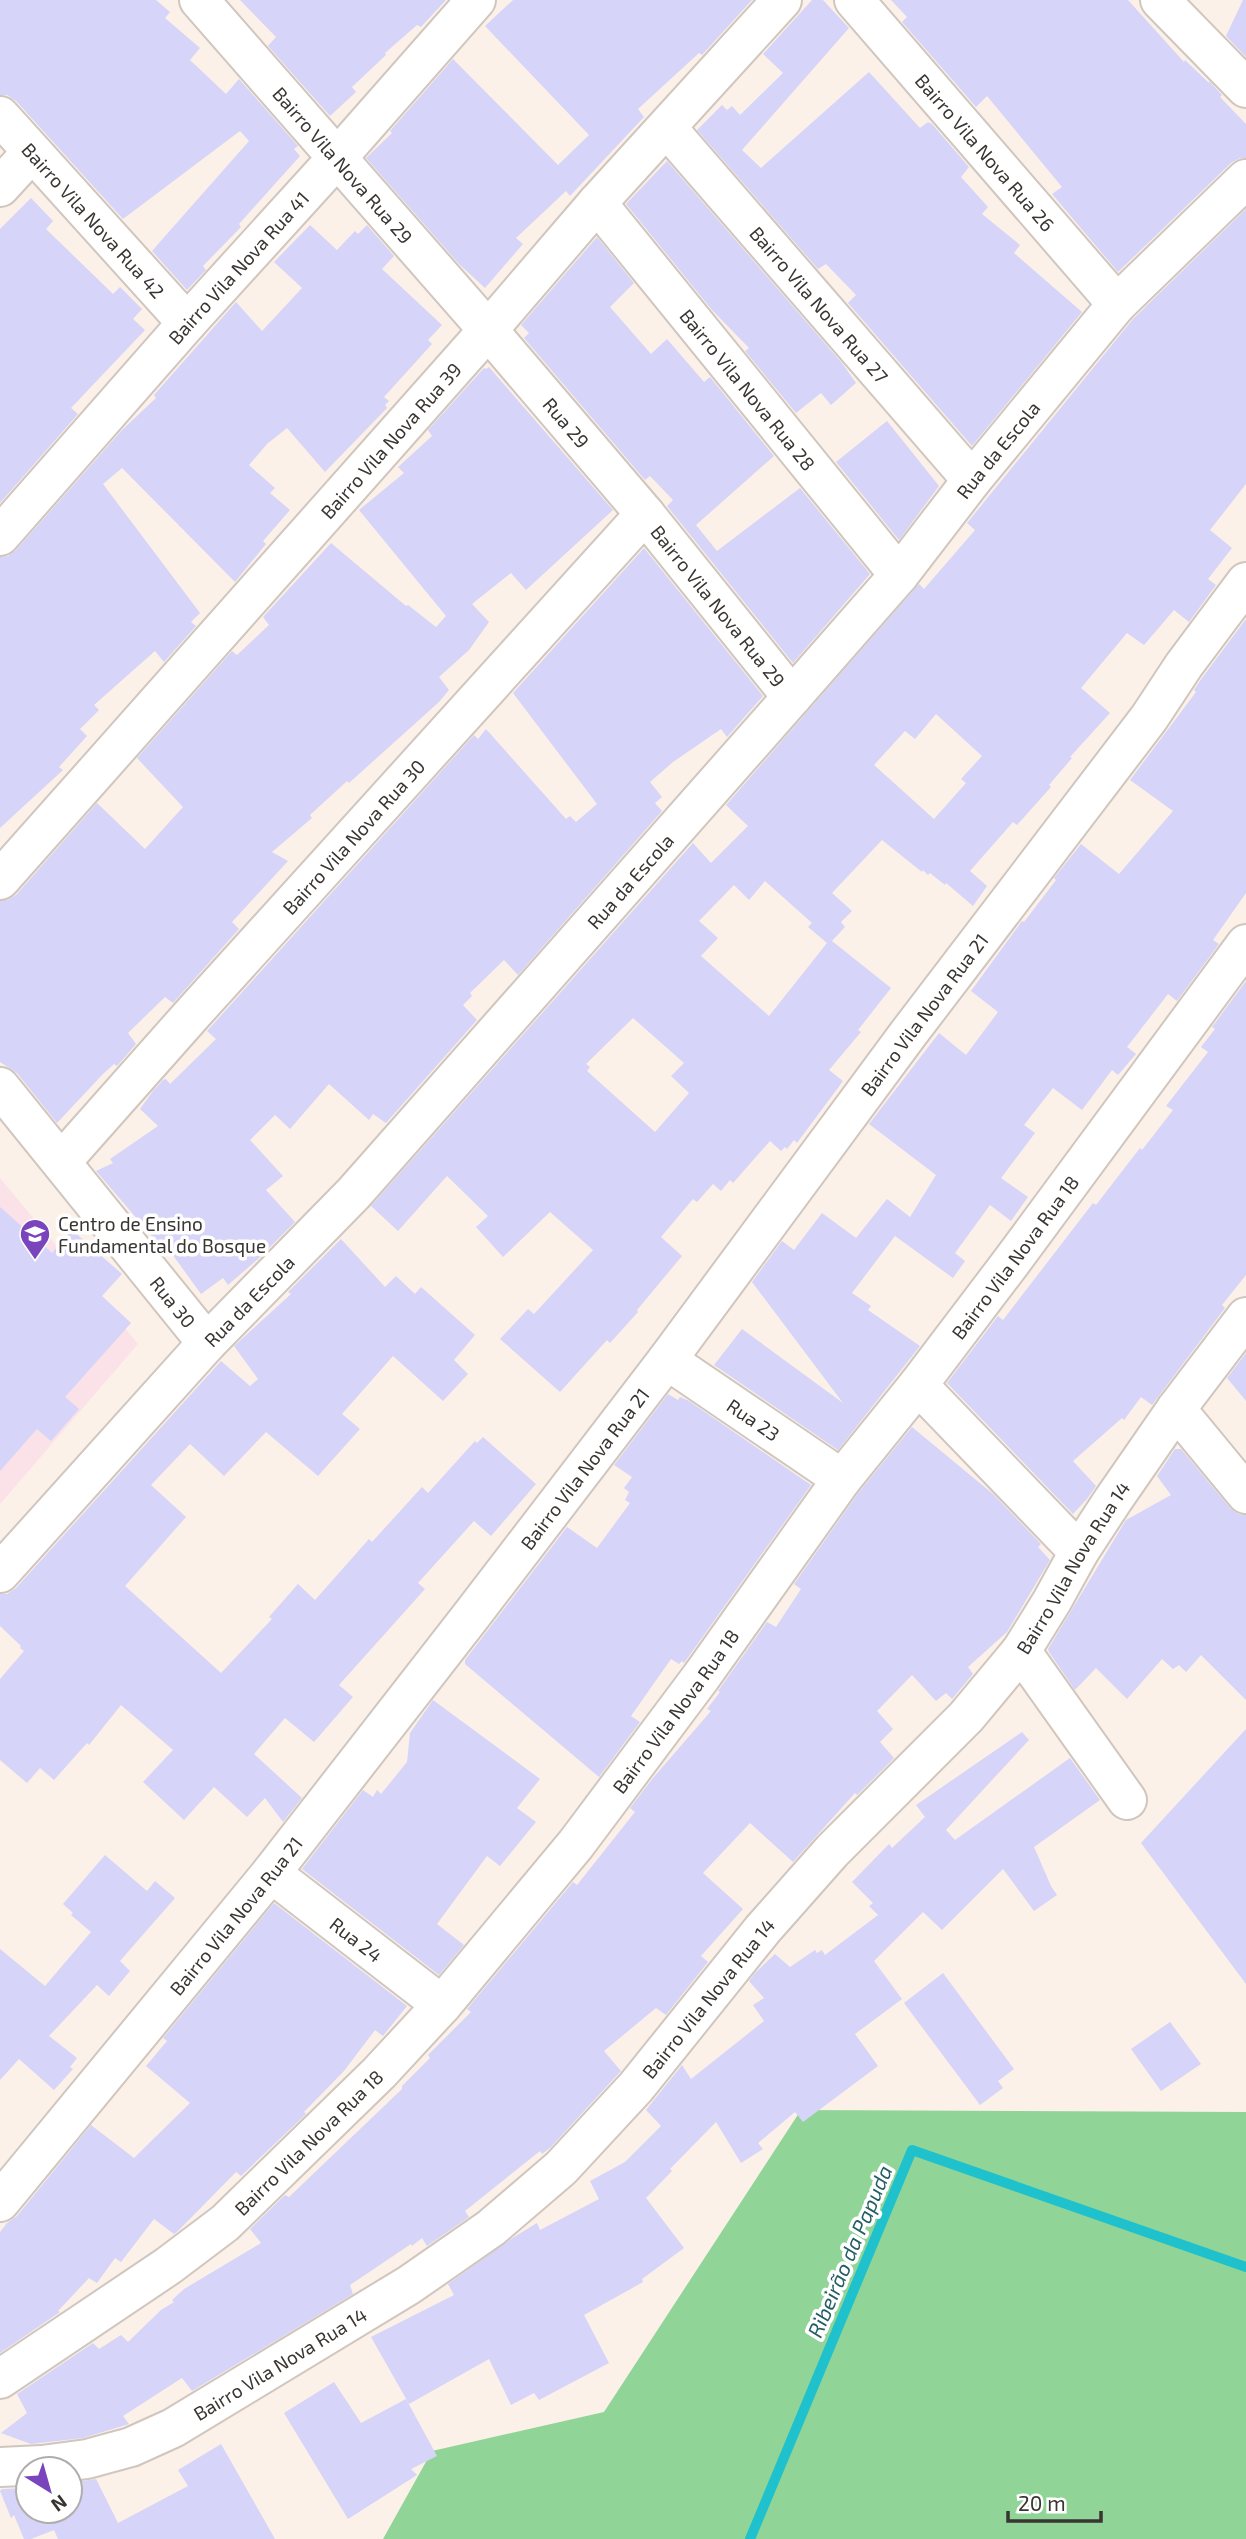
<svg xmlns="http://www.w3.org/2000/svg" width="1246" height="2539" font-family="'Exo 2',sans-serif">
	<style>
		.education { fill: #fbe1e8 }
		.green { fill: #90d497 }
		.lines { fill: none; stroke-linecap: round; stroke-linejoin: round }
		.stream { stroke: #1fc2cc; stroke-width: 10 }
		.building { fill: #d6d4f8; fill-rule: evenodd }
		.minor-casing { stroke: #d0c6be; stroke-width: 42 }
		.minor { stroke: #fff; stroke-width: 38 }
		.labels { text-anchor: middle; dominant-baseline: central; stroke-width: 7; stroke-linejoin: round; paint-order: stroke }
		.street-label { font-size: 19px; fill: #393532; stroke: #fff }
		.poi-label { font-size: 19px; fill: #393532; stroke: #fff; text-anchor: start }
		.water-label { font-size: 21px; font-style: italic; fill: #235e63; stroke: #fff }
	</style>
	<rect width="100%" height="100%" fill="#fbf1e8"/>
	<!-- education -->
	<path class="education" d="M0,1178L138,1344L0,1504Z"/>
	<!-- green -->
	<path class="green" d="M801,2110L1246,2112V2539H383L432,2451L604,2412Z"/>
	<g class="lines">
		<!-- stream -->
		<path class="stream" d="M750,2539L912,2150L1246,2267"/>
	</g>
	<!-- building -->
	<g class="building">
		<path d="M0,0H156L170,12L165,18L200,48L190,60L226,94L239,79L298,146L294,149L300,156L239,224L241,227L203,266L206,270L187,290L152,251L249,141L240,131L123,219L16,101L7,95H0Z"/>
		<path d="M240,0H446L421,27L417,25L385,53L386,55L352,87L356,92L330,116L268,46L276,37Z"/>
		<path d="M513,0H752L702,55L699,53L638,109L644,117L570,196L566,191L516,238L523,244L485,288L459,264L366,158L392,133L390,131L453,59L558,165L589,135L485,26Z"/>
		<path d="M812,0H823L849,28L742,150L761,168L869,72L920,128L928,122L932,124L969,167L961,177L988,207L982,214L1020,245L1014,253L1082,312L972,446L848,303L856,295L826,264L818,269L697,130L722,105L727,110L732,106L740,115L783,73L763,54Z"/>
		<path d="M891,0H1128L1184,62L1185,60L1209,83V81L1222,95L1220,97L1246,124V158H1240L1231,163L1118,272L1052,194L1062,187L987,96L976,107L902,22L907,17Z"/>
		<path d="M1243,0H1246V57L1226,36Z"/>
		<path d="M667,161L842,363L856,383L831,405L821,393L796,413L745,351L749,348L712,310L626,204Z"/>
		<path d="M31,198L53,221L46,229L113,294L120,287L142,309L133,319L145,330L71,408L78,414L0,503V229Z"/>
		<path d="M1246,209V484L1210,530L1232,548L1208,579L1216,585L1189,622L1174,610L1144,645L1127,633L1081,688L1110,713L1070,757L1072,758L1049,785L1051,787L1017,825L1013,822L970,871L987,886L973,906L946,883L945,885L930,873L928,875L923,870L922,872L882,840L832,893L852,911L841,922L845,927L832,941L891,988L858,1030L861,1032L829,1070L843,1081L797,1143L794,1140L787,1149L785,1147L781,1151L770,1141L733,1183L730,1180L721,1191L713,1184L697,1202L693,1199L661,1237L682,1256L637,1310L638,1312L610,1343L607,1340L560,1392L500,1339L528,1309L534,1314L593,1250L550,1212L503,1257L476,1227L488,1216L447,1176L398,1231L371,1206L693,843L711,863L748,826L726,805L919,584L924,589L975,530L967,523L1133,319ZM936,714L982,756L961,779L966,783L934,819L874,765L905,731L915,739ZM765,881L812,923L808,927L827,943L769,1016L701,956L718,938L699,921L734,885L749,900ZM633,1018L684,1063L671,1076L689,1093L655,1132L587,1071L590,1067L586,1064Z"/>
		<path d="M310,225L337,250L355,231L358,234L367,225L394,256L382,269L442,325L428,340L432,344L384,397L389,401L385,405L387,408L325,472L287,428L267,444L249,465L275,488L270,493L290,510L263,541L266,544L235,582L122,468L103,484L200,613L191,622L196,626L164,662L155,651L94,705L99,710L80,729L87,736L59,767L63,770L0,828V557L8,556L16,550L122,430L156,398L154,395L236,302L262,331L302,288L274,262Z"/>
		<path d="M597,237L634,283L610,307L651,354L667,339L704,382L710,377L774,456L696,525L717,551L800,488L870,574L793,663L667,506L673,500L650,476L645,480L524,338L529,333L521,325Z"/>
		<path d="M489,367L613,510L526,590L511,573L472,604L489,622L469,650L439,677L449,690L439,702L349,783L347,781L310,815L312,818L272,852L288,861L232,922L239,929L173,1003L165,997L128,1033L136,1044L117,1066L114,1064L103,1074L57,1123L17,1073L0,1062V901L8,900L16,895L97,803L145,849L183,807L137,758L232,651L237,655L269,625L263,617L331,543L406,606L408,605L436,627L446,616L359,510L404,473L398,467L432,436L428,430L484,368L486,369Z"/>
		<path d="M887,421L939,486L899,540L836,462Z"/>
		<path d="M644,548L763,696L727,737L721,729L673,762L650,782L662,797L655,803L662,811L518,975L504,960L470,993L472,996L463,1005L477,1020L386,1123L373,1114L369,1120L329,1084L290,1129L275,1115L250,1140L283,1176L266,1190L295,1222L258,1259L228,1285L223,1278L201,1294L167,1247L163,1249L96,1171L113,1163L110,1159L158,1126L140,1109L153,1091L163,1080L166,1079L170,1084L216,1039L207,1031L474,735L478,739L486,729L566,819L570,816L576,822L597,804L513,693Z"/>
		<path d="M1246,619V893L1213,940L1219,944L1177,1001L1168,994L1127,1047L1136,1054L1118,1075L1112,1070L1082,1110L1053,1088L1024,1125L1035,1133L1001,1178L1028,1197L1011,1221L990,1205L955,1253L965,1261L953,1278L895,1236L852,1293L871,1306L868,1310L920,1346L838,1450L714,1365L742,1329L843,1403L752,1282L782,1241L794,1250L822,1213L856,1238L887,1199L910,1217L936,1175L869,1124L939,1033L966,1055L998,1012L971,991L1022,921L1024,922L1056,880L1054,878L1081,844L1119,874L1173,811L1130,780L1196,692L1194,690L1202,678Z"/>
		<path d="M1246,981V1275L1222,1305L1225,1308L1152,1405L1141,1397L1124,1420L1122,1418L1073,1461L1096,1486L1087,1499L1073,1514L947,1383L998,1316L1003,1320L1093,1203L1096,1205L1140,1148L1142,1150L1173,1110L1166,1106L1208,1052L1201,1047L1215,1029L1212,1027Z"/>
		<path d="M0,1207L52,1253L72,1230L122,1274L102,1296L131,1323L65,1397L79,1409L51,1441L37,1429L0,1471Z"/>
		<path d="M341,1239L385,1287L396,1276L415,1294L421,1287L475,1335L454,1360L468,1374L443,1401L393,1356L342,1414L360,1429L318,1476L266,1432L224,1476L190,1444L151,1485L186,1517L125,1586L221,1673L272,1619L269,1617L298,1584L315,1600L369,1539L372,1542L422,1487L428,1493L475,1441L477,1443L483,1437L536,1484L491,1536L474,1521L418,1583L425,1589L339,1685L353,1697L314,1742L285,1718L254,1754L302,1798L283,1822L265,1798L247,1817L214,1787L184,1820L143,1782L173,1750L121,1705L89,1745L87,1743L54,1780L40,1768L27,1783L0,1760V1679L24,1651L20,1648L21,1646L0,1626V1594H7L16,1588L221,1361L250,1386L258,1379L234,1346L291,1294L288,1292Z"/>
		<path d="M1246,1353V1401L1227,1378Z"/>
		<path d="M668,1394L678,1400L680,1397L689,1401L811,1485L684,1663L682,1661L679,1664L671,1659L631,1716L640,1722L599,1777L465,1664V1660L567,1527L597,1548L630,1503L625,1500L629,1492L624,1488L632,1477L614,1465Z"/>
		<path d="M912,1427L993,1494L1041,1544L1038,1547L1050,1560L1007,1632L968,1667L973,1674L952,1699L946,1693L936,1701L912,1675L877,1711L893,1729L880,1742L894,1758L857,1795L855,1793L793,1862L750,1823L703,1873L743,1909L701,1956L708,1962L666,2015L656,2008L604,2051L621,2071L619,2073L551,2147L542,2154L540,2151L465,2211L469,2217L427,2246L422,2238L412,2246L411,2244L350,2285L353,2294L192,2391L182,2378L123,2416L129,2424L83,2438L31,2444L1,2433L27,2413L17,2394L93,2343L99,2349L121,2335L128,2342L161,2310L174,2302L172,2300L184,2289L261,2243L250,2229L285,2195L289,2197L402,2089V2086L430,2058L428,2055L471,2012L467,2009L573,1882L577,1885L635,1812L630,1808L653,1778L711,1711L707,1709L720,1692L718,1691L767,1622L776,1627L801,1589L794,1584L859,1492Z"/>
		<path d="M1175,1449H1181L1230,1508L1238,1514L1246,1515V1700L1201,1655L1186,1672L1179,1665L1173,1669L1162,1659L1127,1699L1096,1668L1075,1690L1049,1652L1048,1649L1126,1520L1171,1495L1157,1476Z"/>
		<path d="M433,1700L540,1779L517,1808L536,1822L500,1866L487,1856L437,1924L464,1945L439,1975L302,1869L363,1790L373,1797L377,1790L381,1794L407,1762L410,1733Z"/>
		<path d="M1246,1729V1984L1141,1843Z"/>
		<path d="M1022,1732L1029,1740L946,1830L955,1840L1070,1758L1100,1800L1034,1847L1051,1886L1057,1895L1034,1911L1003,1869L942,1930L923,1912L874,1961L902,1999L855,2034L878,2066L803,2122L795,2112L758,2143L763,2149L741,2163L716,2122L670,2169L672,2171L646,2198L684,2248L642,2279L643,2282L584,2315L609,2363L539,2400L534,2393L511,2405L489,2359L409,2404L371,2337L454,2295L448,2284L514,2237L537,2223L540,2230L599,2199L590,2181L625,2162L661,2126L646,2110L682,2065L691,2079L764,2021L753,2005L764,1998L749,1981L755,1973L775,1954L790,1967L815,1950L817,1953L822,1950L825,1955L878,1915L869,1906L873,1903L852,1882L889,1844L892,1848L925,1817L916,1805Z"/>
		<path d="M105,1855L147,1891L155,1881L175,1898L120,1961L130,1971L109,1996L97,1985L49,2036L77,2058L70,2067L73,2069L54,2090L19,2059L0,2080V1949L45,1986L91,1932L71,1915L73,1913L63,1904Z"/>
		<path d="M274,1903L407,2006L383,2036L375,2030L344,2071L304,2112L306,2114L241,2176L236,2172L178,2231L174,2234L154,2219L121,2262L115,2258L97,2283L89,2278L58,2311L60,2312L0,2353V2232L7,2223L17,2216L91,2125L134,2158L190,2103L146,2066L167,2041L163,2038Z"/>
		<path d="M943,1973L1014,2069L998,2081L1003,2088L980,2105L904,2003Z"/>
		<path d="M1170,2022L1201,2064L1161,2091L1131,2049Z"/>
		<path d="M334,2382L361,2423L406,2399L437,2456L411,2469L417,2475L348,2519L284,2413Z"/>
		<path d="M221,2444L275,2539H58L54,2530L31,2539H24L14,2515L11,2518L0,2491L2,2489L28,2488V2511H70V2483L96,2479L118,2523L188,2486L178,2470Z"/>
	</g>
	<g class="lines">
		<!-- minor casing -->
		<g class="minor-casing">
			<g id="minor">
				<path id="s1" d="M199,0L488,330L645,514L792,697"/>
				<path id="s2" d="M854,0L1117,304"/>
				<path d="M1160,0L1246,88"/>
				<path id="s3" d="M0,116L187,323"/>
				<path id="s4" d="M667,128L972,480"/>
				<path d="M0,187L32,152"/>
				<path id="s5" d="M597,203L899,575"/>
				<path id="s6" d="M0,536L187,323L337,158L476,0"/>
				<path id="s7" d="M0,880L488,330L597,203L782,0"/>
				<path id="s8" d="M0,1087L207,1343"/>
				<path id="s9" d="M62,1161L195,1011L645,514"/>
				<path id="s10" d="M667,1360L842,1479"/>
				<path d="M918,1385L1079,1552"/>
				<path d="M1176,1409L1246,1494"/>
				<path id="s11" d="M0,1573L207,1343L354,1193L792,697L899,575L972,480L1117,304L1246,179"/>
				<path d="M1021,1651L1127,1800"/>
				<path id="s12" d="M271,1873L442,2005"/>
				<path id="s13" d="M0,2202L271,1873L471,1616L667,1360L908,1034L1149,718L1184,665L1246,582"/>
				<path id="s14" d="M0,2379L168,2266L225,2223L379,2073L442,2005L576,1844L701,1677L842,1479L918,1385L1012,1261L1246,944"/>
				<path id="s15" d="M0,2467L42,2465L87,2459L131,2447L173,2428L409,2285L491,2228L561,2168L636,2087L763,1929L832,1851L966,1717L1021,1651L1052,1601L1079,1552L1113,1500L1176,1409L1246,1317"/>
			</g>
		</g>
		<!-- minor -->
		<use href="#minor" class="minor"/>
	</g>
	<!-- icons -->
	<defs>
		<g id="school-pin" transform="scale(1.575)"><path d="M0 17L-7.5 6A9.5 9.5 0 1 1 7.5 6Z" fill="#7a45bc" stroke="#fff"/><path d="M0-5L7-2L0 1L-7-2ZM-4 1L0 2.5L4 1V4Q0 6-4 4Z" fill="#fff"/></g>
	</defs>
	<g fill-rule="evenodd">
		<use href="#school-pin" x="35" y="1234"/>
	</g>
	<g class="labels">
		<!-- street labels -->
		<g class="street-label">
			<text stroke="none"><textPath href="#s2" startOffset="201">Bairro Vila Nova Rua 26</textPath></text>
			<text stroke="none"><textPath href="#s1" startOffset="219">Bairro Vila Nova Rua 29</textPath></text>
			<text stroke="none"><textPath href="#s3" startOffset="140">Bairro Vila Nova Rua 42</textPath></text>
			<text stroke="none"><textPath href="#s6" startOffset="359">Bairro Vila Nova Rua 41</textPath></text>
			<text stroke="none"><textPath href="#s4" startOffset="233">Bairro Vila Nova Rua 27</textPath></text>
			<text stroke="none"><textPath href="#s5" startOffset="240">Bairro Vila Nova Rua 28</textPath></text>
			<text stroke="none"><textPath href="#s1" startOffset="560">Rua 29</textPath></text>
			<text stroke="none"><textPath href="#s7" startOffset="588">Bairro Vila Nova Rua 39</textPath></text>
			<text stroke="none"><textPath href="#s11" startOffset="1503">Rua da Escola</textPath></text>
			<text stroke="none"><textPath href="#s1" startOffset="798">Bairro Vila Nova Rua 29</textPath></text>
			<text stroke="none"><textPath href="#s9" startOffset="436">Bairro Vila Nova Rua 30</textPath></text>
			<text stroke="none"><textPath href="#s11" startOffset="936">Rua da Escola</textPath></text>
			<text stroke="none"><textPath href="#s13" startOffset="1505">Bairro Vila Nova Rua 21</textPath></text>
			<text stroke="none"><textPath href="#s14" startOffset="1524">Bairro Vila Nova Rua 18</textPath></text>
			<text stroke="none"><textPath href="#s8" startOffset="276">Rua 30</textPath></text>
			<text stroke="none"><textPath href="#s11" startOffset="369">Rua da Escola</textPath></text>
			<text stroke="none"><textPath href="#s10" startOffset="105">Rua 23</textPath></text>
			<text stroke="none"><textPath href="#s13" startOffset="938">Bairro Vila Nova Rua 21</textPath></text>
			<text stroke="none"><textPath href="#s15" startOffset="1438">Bairro Vila Nova Rua 14</textPath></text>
			<text stroke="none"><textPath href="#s14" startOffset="957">Bairro Vila Nova Rua 18</textPath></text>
			<text stroke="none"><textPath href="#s13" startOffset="371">Bairro Vila Nova Rua 21</textPath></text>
			<text stroke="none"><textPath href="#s12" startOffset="108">Rua 24</textPath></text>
			<text stroke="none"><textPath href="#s15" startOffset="872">Bairro Vila Nova Rua 14</textPath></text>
			<text stroke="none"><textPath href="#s14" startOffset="390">Bairro Vila Nova Rua 18</textPath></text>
			<text stroke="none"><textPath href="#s15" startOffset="304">Bairro Vila Nova Rua 14</textPath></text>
		</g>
		<!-- poi labels -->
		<g class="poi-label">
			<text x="58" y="1223">Centro de Ensino<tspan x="58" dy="22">Fundamental do Bosque</tspan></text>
		</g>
		<!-- water labels -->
		<g class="water-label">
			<text transform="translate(849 2251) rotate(-67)">Ribeirão da Papuda</text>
		</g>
	</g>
	<!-- north arrow -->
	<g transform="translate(49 2490) rotate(143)"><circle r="33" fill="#ffffff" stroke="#b0aead" stroke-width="2"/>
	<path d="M0-5L12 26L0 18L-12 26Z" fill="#7a45bc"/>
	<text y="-10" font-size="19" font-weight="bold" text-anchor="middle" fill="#393532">N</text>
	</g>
	<!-- scale -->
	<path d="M1008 2511v10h93v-10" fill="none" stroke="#393532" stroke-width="3.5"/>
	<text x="1018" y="2511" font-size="21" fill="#393532" stroke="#ffffff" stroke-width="5" paint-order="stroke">20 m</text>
</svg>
